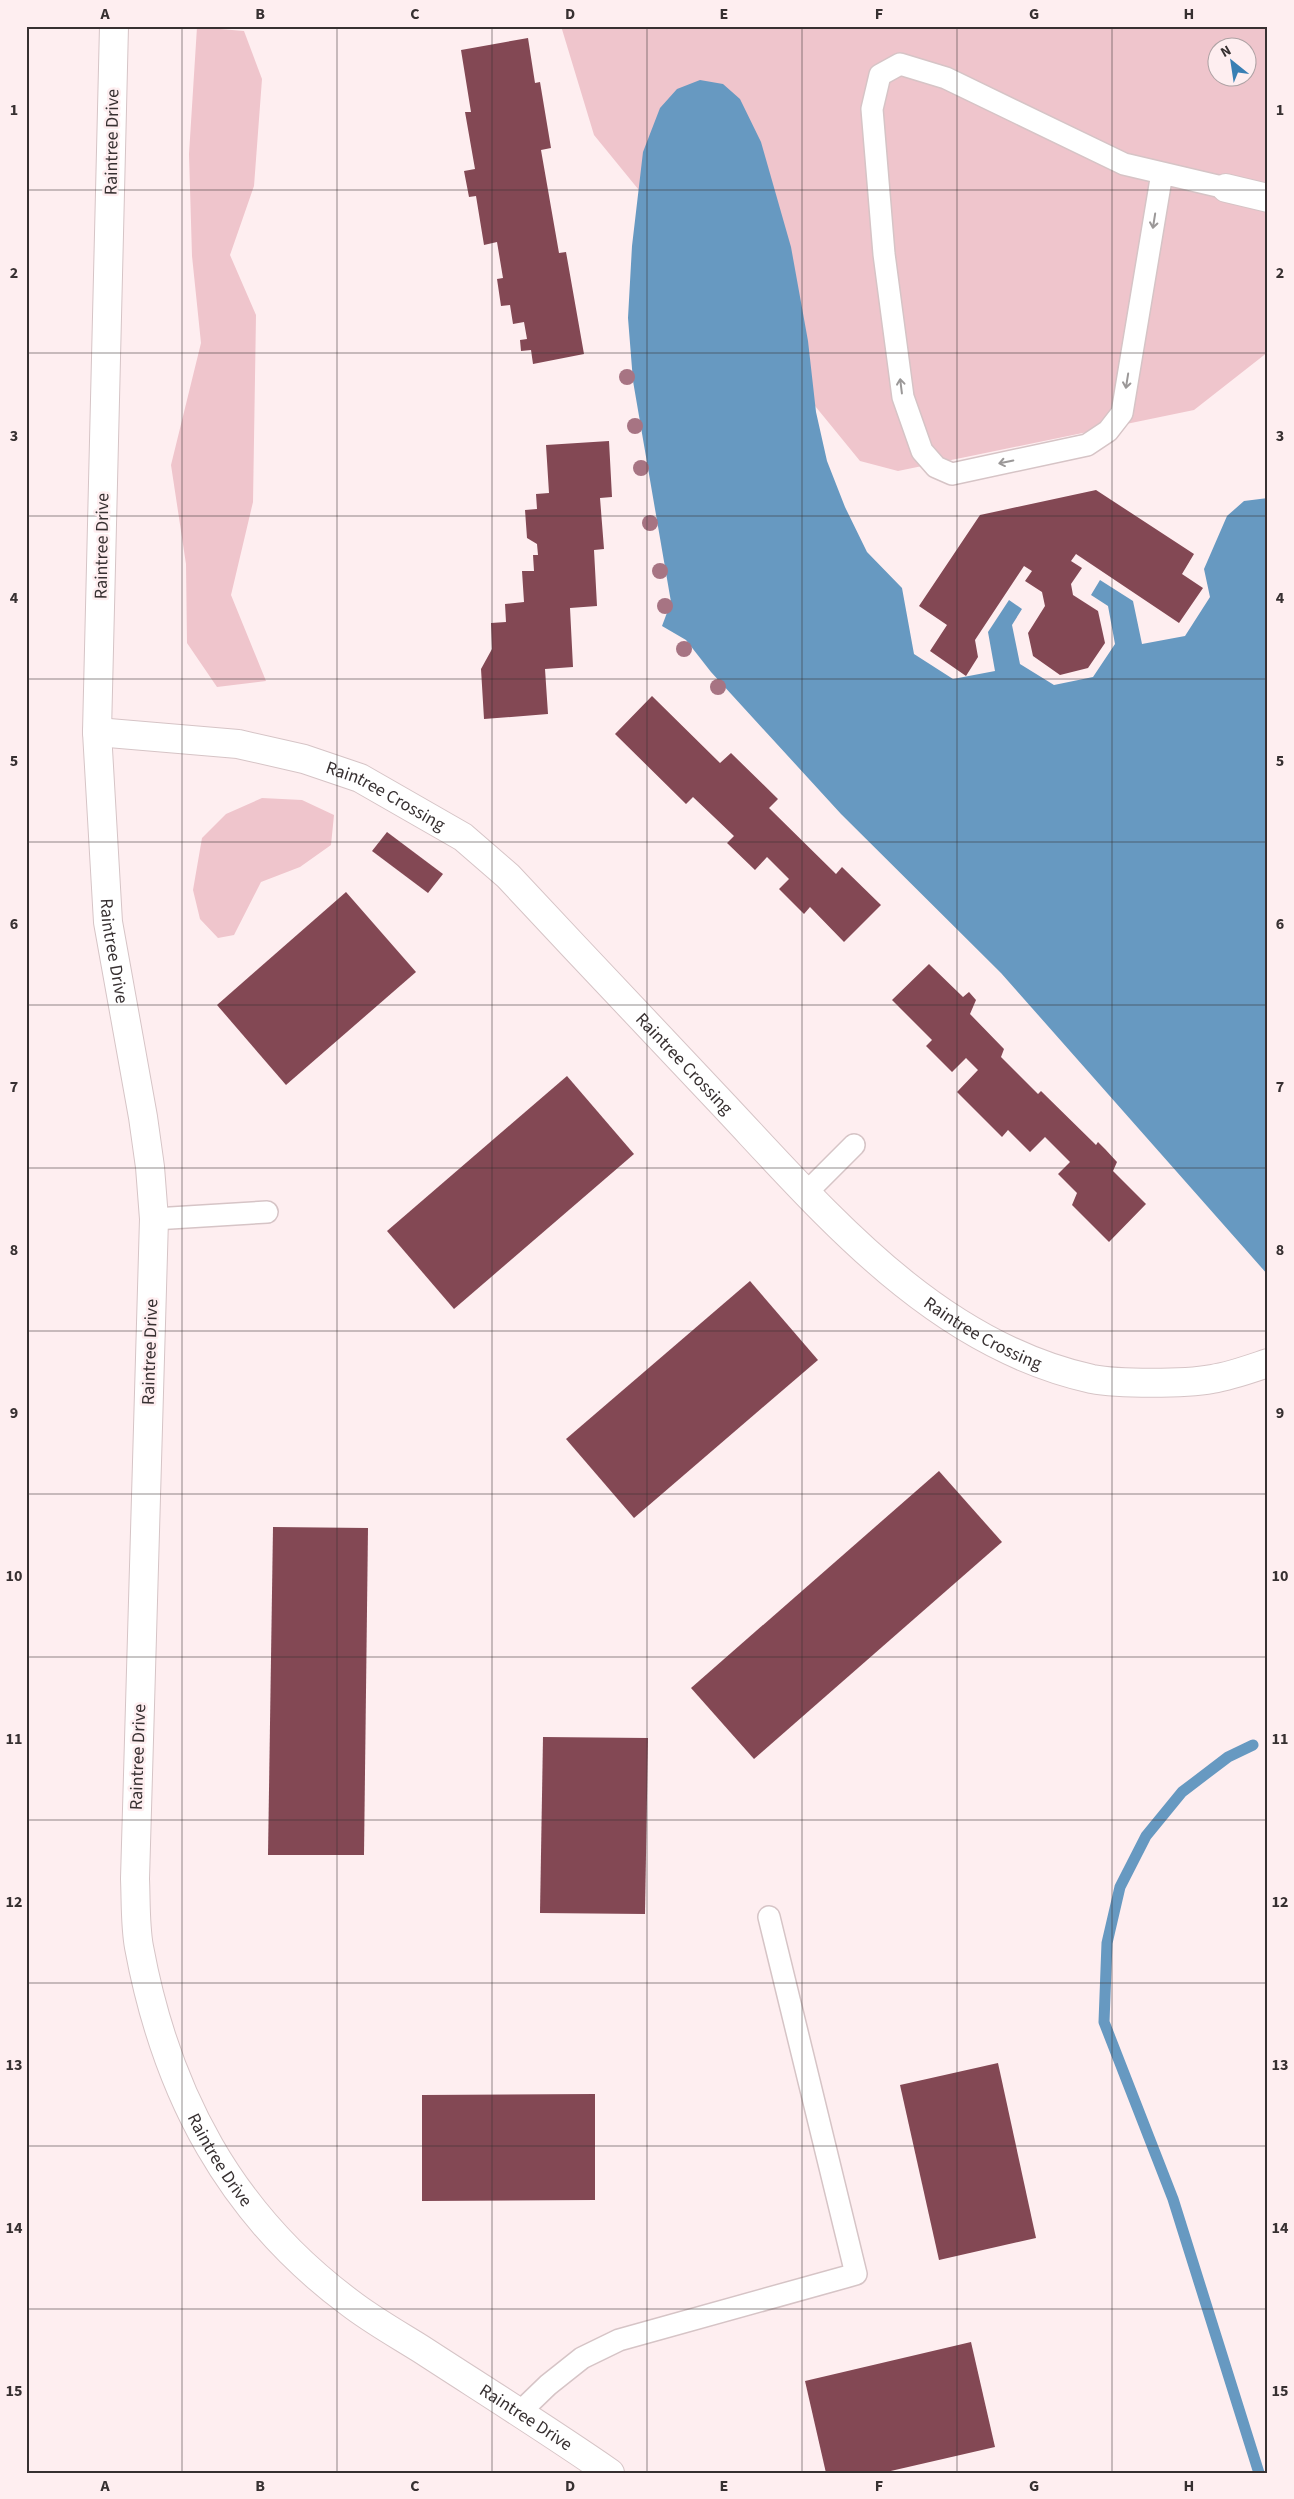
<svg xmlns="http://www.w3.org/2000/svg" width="1294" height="2499" font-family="'Source Sans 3',sans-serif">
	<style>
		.green { fill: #efc5cc; fill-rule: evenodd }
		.water { fill: #6799c1 }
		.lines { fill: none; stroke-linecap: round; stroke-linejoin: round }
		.stream { stroke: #6799c1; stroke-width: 11 }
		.building { fill: #834854 }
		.service-casing { stroke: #d6c4c6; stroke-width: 24 }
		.minor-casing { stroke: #d6c4c6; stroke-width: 30 }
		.service { stroke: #fff; stroke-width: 21 }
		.minor { stroke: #fff; stroke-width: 28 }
		.tree { fill: #a77483 }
		.oneway { stroke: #9b9898 }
		.grid { fill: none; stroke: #373031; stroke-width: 1; stroke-opacity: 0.55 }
		.labels { text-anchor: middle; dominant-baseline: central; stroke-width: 5; stroke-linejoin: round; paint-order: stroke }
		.street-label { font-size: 18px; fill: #373031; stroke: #feeef0 }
		.neatline { fill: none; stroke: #373031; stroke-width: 2 }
		.grid-label { font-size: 16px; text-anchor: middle; font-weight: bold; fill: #373031 }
	</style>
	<rect width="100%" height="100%" fill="#feeef0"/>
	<!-- green -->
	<g class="green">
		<path d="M561,26H1268V352L1194,410L898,471L860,461L594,135ZM1216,48H1246V78H1216Z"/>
		<path d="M197,27L244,31L262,79L254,186L230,255L256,315L253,502L231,595L266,681L217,687L187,643L186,564L171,465L201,343L192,256L189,154Z"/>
		<path d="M262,798L302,800L334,815L331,845L300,867L261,882L234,935L218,938L200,919L193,890L202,838L226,814Z"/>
	</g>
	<!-- water -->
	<path class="water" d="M700,80L723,84L740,99L761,142L791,247L808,341L816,412L827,461L845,507L867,552L902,588L914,654L953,679L995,671L988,632L1009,600L1022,609L1012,625L1020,664L1054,685L1093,677L1115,644L1108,606L1091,595L1100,580L1133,601L1142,644L1185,636L1210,597L1204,569L1227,516L1244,501L1268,498V1275L1001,973L841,814L711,672L686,640L662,626L671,602L633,381L628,318L632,246L643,152L660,108L677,89Z"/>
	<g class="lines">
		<!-- stream -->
		<path class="stream" d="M1253,1745L1228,1757L1182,1792L1146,1836L1120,1887L1107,1943L1104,2022L1173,2199L1259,2473"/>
	</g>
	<!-- building -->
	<g class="building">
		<path d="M528,38L535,83L540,82L551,148L541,150L559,253L566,252L584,354L533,364L531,350L521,351L520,340L527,339L524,322L513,324L510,305L501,306L497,279L503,278L497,242L484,245L476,196L469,197L464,171L475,169L465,112H471L461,50Z"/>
		<path d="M609,441L612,497L600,498L604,549L594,550L597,606L570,608L573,667L545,669L548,714L484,719L481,669L492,649L491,623L506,622L505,604L524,602L522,571H534L533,555H538L537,544L527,538L525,510L537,509L536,494L549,493L546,445Z"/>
		<path d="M1096,490L1194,554L1182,574L1203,588L1179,623L1076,554L1071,561L1082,568L1071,584L1073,595L1098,611L1105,643L1088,668L1060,675L1033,656L1028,633L1045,606L1042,592L1025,581L1032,571L1024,566L975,640L978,657L966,676L930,651L947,625L919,606L980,515Z"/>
		<path d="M652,696L720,763L731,753L778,799L769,808L836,874L842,867L881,905L844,942L810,907L804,914L779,889L789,879L767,857L755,870L727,843L734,836L693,797L686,804L615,734Z"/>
		<path d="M387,832L443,874L428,893L372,851Z"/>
		<path d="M346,892L416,972L286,1085L217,1005Z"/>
		<path d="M929,964L963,997L969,992L976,1000L970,1014L1004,1049L1001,1057L1038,1094L1041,1091L1096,1145L1098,1142L1105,1149L1117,1162L1113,1171L1146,1204L1109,1242L1072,1205L1077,1193L1058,1174L1070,1162L1045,1137L1030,1152L1008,1130L1002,1137L957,1092L978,1070L966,1058L952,1072L926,1046L932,1040L892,1000Z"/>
		<path d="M567,1076L634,1154L454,1309L387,1231Z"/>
		<path d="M750,1281L818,1360L634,1518L566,1439Z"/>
		<path d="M939,1471L1002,1542L754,1759L691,1688Z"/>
		<path d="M273,1527L368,1528L364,1855H268Z"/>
		<path d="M543,1737L648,1738L645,1914L540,1913Z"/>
		<path d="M998,2063L1036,2238L939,2260L900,2085Z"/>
		<path d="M595,2094V2200L422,2201V2095Z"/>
		<path d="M971,2342L995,2447L882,2473H826L805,2381Z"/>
	</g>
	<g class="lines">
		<!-- service casing -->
		<g class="service-casing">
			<g id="service">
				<path d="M1162,173L1122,413L1108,431L1087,445L952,474L936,467L922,451L903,397L884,254L872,109L880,75L900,64L946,78L1124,164L1226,188"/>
				<path d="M806,1193L854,1145"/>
				<path d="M154,1219L267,1212"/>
				<path d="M519,2413L548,2385L582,2358L619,2340L856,2274L769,1917"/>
			</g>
		</g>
		<!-- minor casing -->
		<g class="minor-casing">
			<g id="minor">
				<path id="s1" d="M114,26L97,732L108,922L143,1117L150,1167L154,1219L135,1879C136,1901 135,1925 139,1947C166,2093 230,2214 350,2303C372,2320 397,2334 421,2349C484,2390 548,2430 610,2473"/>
				<path d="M1226,188L1268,198"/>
				<path id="s2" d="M97,732L238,744L304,759L360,778L463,837L508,876C577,950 647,1024 716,1097C823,1210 932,1344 1092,1379C1118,1384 1185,1384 1212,1379C1231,1376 1250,1369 1268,1363"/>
			</g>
		</g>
		<!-- service -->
		<use href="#service" class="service"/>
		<!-- minor -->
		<use href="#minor" class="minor"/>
	</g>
	<!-- trees -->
	<g class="tree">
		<circle cx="627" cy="377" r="8"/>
		<circle cx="635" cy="426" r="8"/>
		<circle cx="641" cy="468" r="8"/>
		<circle cx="650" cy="523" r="8"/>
		<circle cx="660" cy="571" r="8"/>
		<circle cx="665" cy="606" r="8"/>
		<circle cx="684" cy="649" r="8"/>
		<circle cx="718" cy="687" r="8"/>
	</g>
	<!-- one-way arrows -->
	<defs><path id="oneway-shaft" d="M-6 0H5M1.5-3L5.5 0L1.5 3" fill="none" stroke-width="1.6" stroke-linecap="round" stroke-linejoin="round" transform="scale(1.25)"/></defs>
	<g class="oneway">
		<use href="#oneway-shaft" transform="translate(1154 221) rotate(99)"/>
		<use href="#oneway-shaft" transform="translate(1127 381) rotate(99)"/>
		<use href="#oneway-shaft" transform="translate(901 386) rotate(-97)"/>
		<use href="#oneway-shaft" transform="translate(1006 462) rotate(168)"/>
	</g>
	<!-- grid -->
	<path class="grid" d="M182,26V2473M337,26V2473M492,26V2473M647,26V2473M802,26V2473M957,26V2473M1112,26V2473M26,190H1268M26,353H1268M26,516H1268M26,679H1268M26,842H1268M26,1005H1268M26,1168H1268M26,1331H1268M26,1494H1268M26,1657H1268M26,1820H1268M26,1983H1268M26,2146H1268M26,2309H1268"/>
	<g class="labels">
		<!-- street labels -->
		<g class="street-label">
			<text transform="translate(112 142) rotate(-89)">Raintree Drive</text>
			<text transform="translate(102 546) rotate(-89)">Raintree Drive</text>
			<text stroke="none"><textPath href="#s2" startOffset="299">Raintree Crossing</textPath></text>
			<text stroke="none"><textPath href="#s1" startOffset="926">Raintree Drive</textPath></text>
			<text stroke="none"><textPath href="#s2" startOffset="704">Raintree Crossing</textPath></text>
			<text stroke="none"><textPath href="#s2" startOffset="1109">Raintree Crossing</textPath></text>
			<text transform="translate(150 1352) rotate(-88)">Raintree Drive</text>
			<text transform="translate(138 1757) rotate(-88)">Raintree Drive</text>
			<text stroke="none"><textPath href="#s1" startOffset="2155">Raintree Drive</textPath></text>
			<text stroke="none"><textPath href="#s1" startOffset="2560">Raintree Drive</textPath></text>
		</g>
	</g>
	<!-- border -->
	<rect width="1294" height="2499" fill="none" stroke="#feeef0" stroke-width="55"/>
	<!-- north arrow -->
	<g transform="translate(1232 62) rotate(330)"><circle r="24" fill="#feeef0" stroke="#aea2a4"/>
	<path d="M0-4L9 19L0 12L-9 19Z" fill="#387fb4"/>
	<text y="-8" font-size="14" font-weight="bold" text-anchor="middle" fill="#373031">N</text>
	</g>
	<rect x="28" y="28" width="1238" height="2444" class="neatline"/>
	<g class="grid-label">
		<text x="105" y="19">A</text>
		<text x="260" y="19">B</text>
		<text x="415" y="19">C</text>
		<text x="570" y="19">D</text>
		<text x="724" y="19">E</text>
		<text x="879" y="19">F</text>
		<text x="1034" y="19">G</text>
		<text x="1189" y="19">H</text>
		<text x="14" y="115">1</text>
		<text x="1280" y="115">1</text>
		<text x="14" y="278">2</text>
		<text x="1280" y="278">2</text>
		<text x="14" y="441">3</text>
		<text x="1280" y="441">3</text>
		<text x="14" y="603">4</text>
		<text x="1280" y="603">4</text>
		<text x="14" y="766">5</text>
		<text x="1280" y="766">5</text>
		<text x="14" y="929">6</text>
		<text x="1280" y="929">6</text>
		<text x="14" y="1092">7</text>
		<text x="1280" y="1092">7</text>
		<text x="14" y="1255">8</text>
		<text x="1280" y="1255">8</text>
		<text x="14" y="1418">9</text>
		<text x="1280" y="1418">9</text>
		<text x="14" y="1581">10</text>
		<text x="1280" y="1581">10</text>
		<text x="14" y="1744">11</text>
		<text x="1280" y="1744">11</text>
		<text x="14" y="1907">12</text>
		<text x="1280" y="1907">12</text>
		<text x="14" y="2070">13</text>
		<text x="1280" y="2070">13</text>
		<text x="14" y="2233">14</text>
		<text x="1280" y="2233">14</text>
		<text x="14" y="2396">15</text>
		<text x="1280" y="2396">15</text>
		<text x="105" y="2491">A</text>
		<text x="260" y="2491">B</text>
		<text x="415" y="2491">C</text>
		<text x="570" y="2491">D</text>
		<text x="724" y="2491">E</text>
		<text x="879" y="2491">F</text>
		<text x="1034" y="2491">G</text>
		<text x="1189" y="2491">H</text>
	</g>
</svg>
